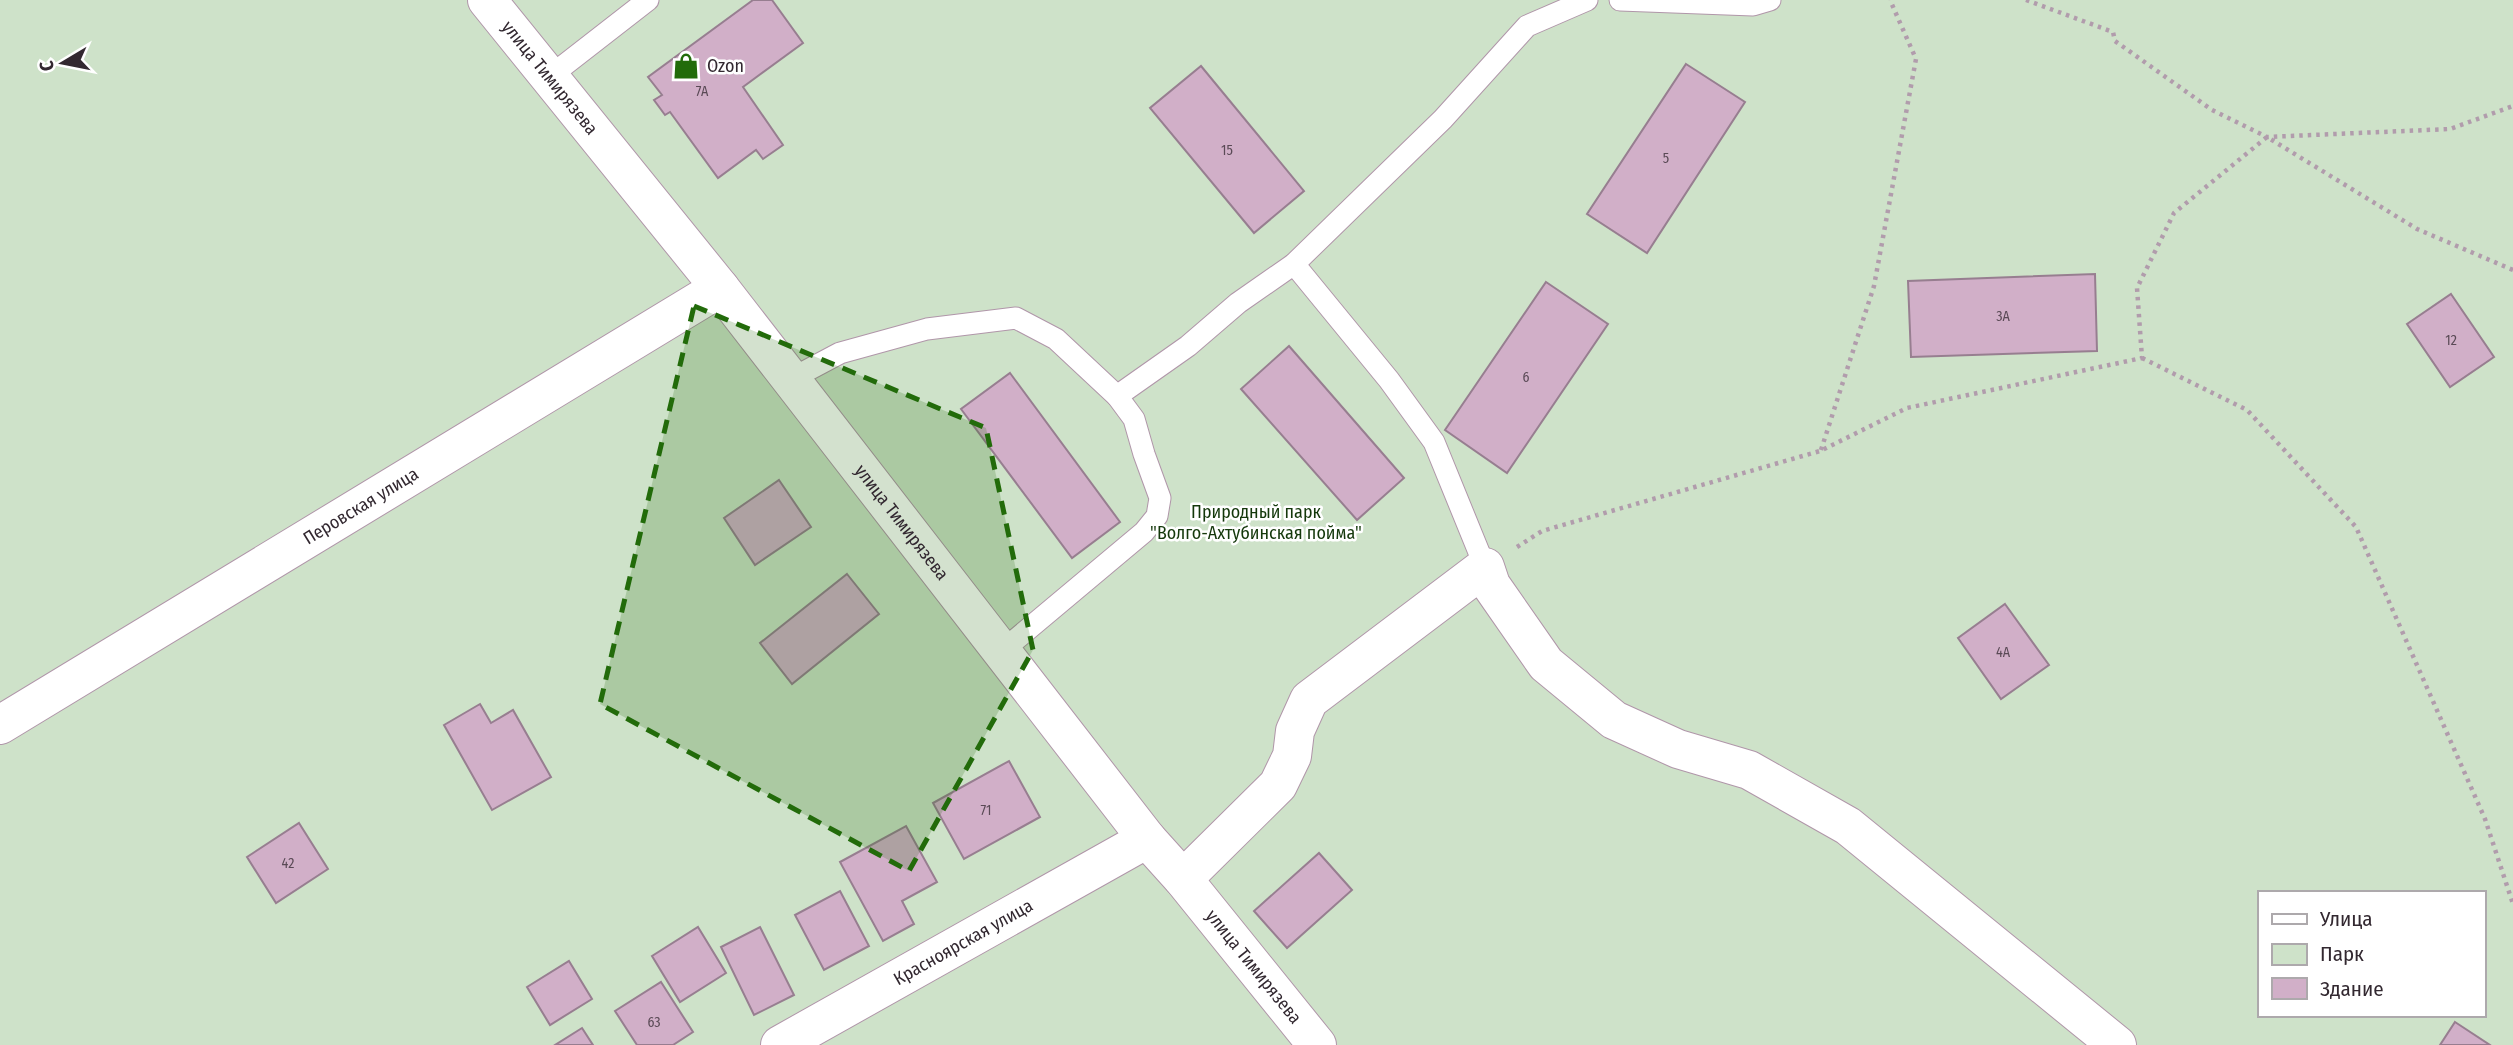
<svg xmlns="http://www.w3.org/2000/svg" width="2513" height="1045" font-family="'Fira Sans Condensed',sans-serif">
	<style>
		.green { fill: #cee2c9; fill-rule: evenodd }
		.building { fill: #d1afc8; stroke: #977e90; stroke-width: 2 }
		.lines { fill: none; stroke-linecap: round; stroke-linejoin: round }
		.service-casing { stroke: #b096a9; stroke-width: 23 }
		.minor-casing { stroke: #b096a9; stroke-width: 40 }
		.tertiary-casing { stroke: #b096a9; stroke-width: 40 }
		.path { stroke: #b19cac; stroke-width: 4.5; stroke-dasharray: 3.5 5; stroke-linecap: butt }
		.service { stroke: #fff; stroke-width: 21 }
		.minor { stroke: #fff; stroke-width: 38 }
		.tertiary { stroke: #fff; stroke-width: 38 }
		.marked { fill: #226b0a; fill-opacity: 0.2; stroke: #226b0a; stroke-width: 5; stroke-dasharray: 14 9; stroke-linejoin: round }
		.labels { text-anchor: middle; dominant-baseline: central; stroke-width: 5; stroke-linejoin: round; paint-order: stroke }
		.number-label { font-size: 14px; fill: #5a4a56 }
		.poi-label { font-size: 18px; fill: #322830; stroke: #fff; text-anchor: start }
		.street-label { font-size: 18px; fill: #322830; stroke: #fff }
		.park-label { font-size: 18px; fill: #14380b; stroke: #fff }
	</style>
	<rect width="100%" height="100%" fill="#fce1f5"/>
	<!-- green -->
	<path class="green" d="M0,0H2513V1045H0ZM2259,893H2483V1015H2259Z"/>
	<!-- building -->
	<g class="building">
		<path d="M753,0H772L803,43L743,87L783,145L763,159L756,150L718,178L670,112L665,115L654,100L662,95L648,77Z"/>
		<path d="M1686,64L1745,102L1647,253L1587,214Z"/>
		<path d="M1201,66L1304,191L1254,233L1150,108Z"/>
		<path d="M2095,274L2097,351L1911,357L1908,281Z"/>
		<path d="M1546,282L1608,324L1507,473L1445,430Z"/>
		<path d="M2451,294L2494,357L2450,387L2407,324Z"/>
		<path d="M1289,346L1404,478L1357,520L1241,389Z"/>
		<path d="M1010,373L1120,522L1072,558L961,409Z"/>
		<path d="M779,480L811,527L755,565L724,518Z"/>
		<path d="M847,574L879,614L792,684L760,643Z"/>
		<path d="M2005,604L2049,665L2001,699L1958,638Z"/>
		<path d="M480,704L491,723L513,710L551,777L492,810L444,725Z"/>
		<path d="M1009,761L1040,817L964,859L933,803Z"/>
		<path d="M299,823L328,869L276,903L247,857Z"/>
		<path d="M906,826L937,882L902,901L914,924L883,941L840,862Z"/>
		<path d="M1319,853L1352,890L1287,948L1254,911Z"/>
		<path d="M840,891L869,946L824,970L795,915Z"/>
		<path d="M698,927L726,973L680,1002L652,956Z"/>
		<path d="M760,927L794,995L754,1015L721,947Z"/>
		<path d="M569,961L592,999L550,1025L527,987Z"/>
		<path d="M661,982L693,1032L673,1045H637L615,1011Z"/>
		<path d="M2455,1022L2490,1045H2440Z"/>
		<path d="M582,1028L593,1045H555Z"/>
	</g>
	<g class="lines">
		<!-- service casing -->
		<g class="service-casing">
			<g id="service">
				<path d="M1620,0L1753,5L1770,0"/>
				<path d="M549,77L648,0"/>
				<path d="M1294,264L1389,380L1434,442L1485,567"/>
				<path d="M791,379L840,353L927,329L1016,318L1056,339L1117,396"/>
				<path d="M1002,651L1144,532L1157,516L1160,498L1144,454L1134,419L1117,396L1188,346L1238,303L1294,264L1443,119L1527,26L1587,0"/>
			</g>
		</g>
		<!-- minor casing -->
		<g class="minor-casing">
			<g id="minor">
				<path id="s1" d="M0,725L720,288"/>
				<path d="M1183,879L1278,785L1292,756L1295,731L1309,700L1485,567L1491,585L1546,664L1614,720L1678,749L1749,770L1848,826L2117,1045"/>
				<path id="s2" d="M780,1045L1147,839"/>
			</g>
		</g>
		<!-- tertiary casing -->
		<g class="tertiary-casing">
			<g id="tertiary">
				<path id="s3" d="M487,0L720,288L1147,839L1183,879L1317,1045"/>
			</g>
		</g>
		<!-- path -->
		<g class="path">
			<path d="M2026,0L2113,32L2115,41L2212,110L2267,137L2450,129L2513,106"/>
			<path d="M2142,358L2247,410L2356,527L2485,819L2513,904"/>
			<path d="M1821,450L1874,286L1916,59L1890,0"/>
			<path d="M1517,547L1542,531L1820,451L1907,408L2142,358L2137,288L2174,213L2267,137L2417,229L2513,270"/>
		</g>
		<!-- service -->
		<use href="#service" class="service"/>
		<!-- minor -->
		<use href="#minor" class="minor"/>
		<!-- tertiary -->
		<use href="#tertiary" class="tertiary"/>
	</g>
	<!-- marked area -->
	<path class="marked" d="M694,306L986,428L1033,650L909,871L600,704Z"/>
	<!-- icons -->
	<defs>
		<g id="shop-bare" transform="scale(2.1)"><path d="M-5-2.5h2.3a2.7 3.5 0 0 1 5.4 0H5L5.5 6h-11ZM-1.5-2.5h3a1.5 2.3 0 0 0-3 0Z" fill="#226b0a" stroke="#fff" stroke-width="2.5" paint-order="stroke"/></g>
	</defs>
	<g fill-rule="evenodd">
		<use href="#shop-bare" x="686" y="66"/>
	</g>
	<g class="labels">
		<!-- number labels -->
		<g class="number-label">
			<text x="702" y="91">7А</text>
			<text x="1227" y="150">15</text>
			<text x="1666" y="158">5</text>
			<text x="2003" y="316">3А</text>
			<text x="2451" y="340">12</text>
			<text x="1526" y="377">6</text>
			<text x="2003" y="652">4А</text>
			<text x="986" y="810">71</text>
			<text x="288" y="863">42</text>
			<text x="654" y="1022">63</text>
		</g>
		<!-- poi labels -->
		<g class="poi-label">
			<text x="707" y="66">Ozon</text>
		</g>
		<!-- street labels -->
		<g class="street-label">
			<text stroke="none"><textPath href="#s3" startOffset="100">улица Тимирязева</textPath></text>
			<text stroke="none"><textPath href="#s1" startOffset="422">Перовская улица</textPath></text>
			<text stroke="none"><textPath href="#s3" startOffset="667">улица Тимирязева</textPath></text>
			<text stroke="none"><textPath href="#s2" startOffset="210">Красноярская улица</textPath></text>
			<text stroke="none"><textPath href="#s3" startOffset="1234">улица Тимирязева</textPath></text>
		</g>
		<!-- park labels -->
		<g class="park-label">
			<text x="1256" y="512">Природный парк<tspan x="1256" dy="21">"Волго-Ахтубинская пойма"</tspan></text>
		</g>
	</g>
	<!-- legend -->
	<rect x="2258" y="891" width="228" height="126" fill="#ffffff" stroke="#ada9ac" stroke-width="2"/>
	<rect x="2272" y="914" width="35" height="10" fill="#ffffff" stroke="#ada9ac" stroke-width="2"/>
	<text x="2320" y="926" font-size="21" fill="#322830">Улица</text>
	<rect x="2272" y="944" width="35" height="21" fill="#cee2c9" stroke="#ada9ac" stroke-width="2"/>
	<text x="2320" y="961" font-size="21" fill="#322830">Парк</text>
	<rect x="2272" y="978" width="35" height="21" fill="#d1afc8" stroke="#ada9ac" stroke-width="2"/>
	<text x="2320" y="996" font-size="21" fill="#322830">Здание</text>
	<!-- north arrow -->
	<g transform="translate(63 63) rotate(260)" stroke="#ffffff" stroke-width="5" paint-order="stroke">
	<path d="M0-5L12 26L0 18L-12 26Z" fill="#322830"/>
	<text y="-10" font-size="19" font-weight="bold" text-anchor="middle" fill="#322830">С</text>
	</g>
</svg>
